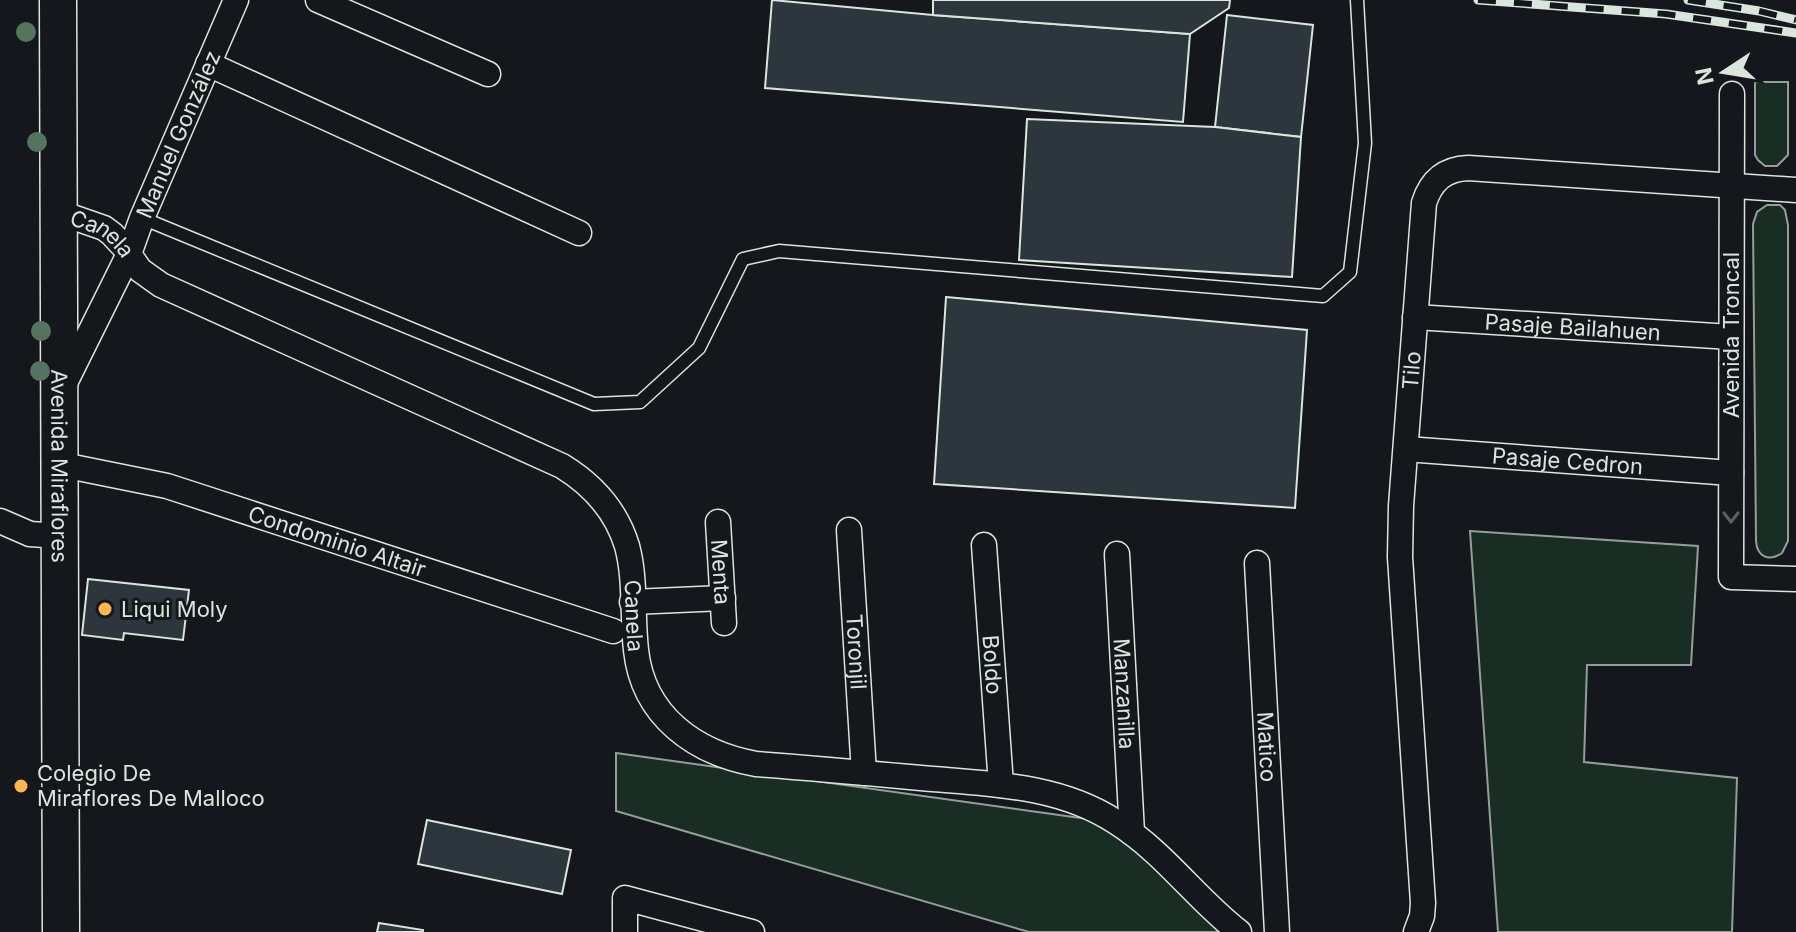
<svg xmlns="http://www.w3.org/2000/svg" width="1796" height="932" font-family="Inter,sans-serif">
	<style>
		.green { fill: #1a2d24; stroke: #939e99; stroke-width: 2 }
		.building { fill: #2c363c; stroke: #d8e6dc; stroke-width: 2 }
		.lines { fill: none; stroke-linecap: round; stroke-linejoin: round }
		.service-casing { stroke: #d8e6dc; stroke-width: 15 }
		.minor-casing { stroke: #d8e6dc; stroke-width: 27 }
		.secondary-casing { stroke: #d8e6dc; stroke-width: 39 }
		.service { stroke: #14181c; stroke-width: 12 }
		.minor { stroke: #14181c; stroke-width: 24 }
		.secondary { stroke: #14181c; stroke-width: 36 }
		.rail-casing { stroke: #d8e6dc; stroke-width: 9 }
		.rail { stroke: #14181c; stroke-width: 6; stroke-dasharray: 18; stroke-linecap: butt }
		.tree { fill: #55745f }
		.oneway { stroke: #59605f }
		.poi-dot { fill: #ffb74d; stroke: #14181c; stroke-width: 3 }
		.labels { text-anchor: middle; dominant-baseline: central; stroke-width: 6; stroke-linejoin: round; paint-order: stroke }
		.street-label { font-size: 22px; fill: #d8e6dc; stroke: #14181c }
		.poi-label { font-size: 22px; fill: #d8e6dc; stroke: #14181c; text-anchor: start }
	</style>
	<rect width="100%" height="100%" fill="#14181c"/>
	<!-- green -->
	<g class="green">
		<path d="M1755,82H1788V155L1777,166H1765L1758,160L1755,155Z"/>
		<path d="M1767,205H1780L1785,210L1788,225V541L1782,553C1769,562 1757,557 1756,541L1753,224L1757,212Z"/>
		<path d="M1470,531L1698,546L1691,665H1587L1584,762L1737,778L1732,932H1498Z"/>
		<path d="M616,753L1095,820L1170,875L1220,932H1029L616,811Z"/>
	</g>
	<!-- building -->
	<g class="building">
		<path d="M772,0L933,15L1190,34L1183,122L765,88Z"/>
		<path d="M933,0H1230L1229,8L1190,34L933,15Z"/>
		<path d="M1227,15L1313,25L1301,137L1215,127Z"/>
		<path d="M1027,119L1215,127L1301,137L1292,277L1019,260Z"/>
		<path d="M946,297L1307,330L1295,508L934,484Z"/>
		<path d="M88,579L189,590L183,640L124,633L123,640L82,635Z"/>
		<path d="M427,820L571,850L562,894L418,864Z"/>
		<path d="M379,923L423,930V932H377Z"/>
	</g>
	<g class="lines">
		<!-- service casing -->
		<g class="service-casing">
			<path id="service" d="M142,218L594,404L640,402L699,348L743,259L779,251L1323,296L1350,272L1365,143L1357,0"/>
		</g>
		<!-- minor casing -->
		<g class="minor-casing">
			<g id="minor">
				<path d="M318,0L488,74"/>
				<path d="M208,64L579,233"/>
				<path d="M1732,94L1731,577L1796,579"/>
				<path id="s1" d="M58,212L104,228L112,234L124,247L140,270L161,285L562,466C593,485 616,510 627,546C636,579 632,616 636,650C643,716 695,753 756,764C811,768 866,773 921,778C988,784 1058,784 1116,822C1165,853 1195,898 1239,932"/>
				<path id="s2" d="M1415,317L1731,337"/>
				<path id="s3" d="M63,387L129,254L142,218L236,0"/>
				<path id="s4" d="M1406,449L1731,473"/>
				<path id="s5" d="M58,464L167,486L613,631"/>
				<path d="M0,521L30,534L59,536"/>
				<path id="s6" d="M718,522L724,623"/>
				<path id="s7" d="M849,530L864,773"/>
				<path id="s8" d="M984,545L1001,785"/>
				<path id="s9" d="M1117,554L1132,833"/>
				<path id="s10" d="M1257,563L1277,932"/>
				<path d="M632,602L723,598"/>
				<path d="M625,932V898L752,932"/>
				<path id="s11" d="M1416,932L1422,916L1423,903L1400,557L1401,506L1424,203C1431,181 1444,169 1468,168L1796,190"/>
			</g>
		</g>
		<!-- secondary casing -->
		<g class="secondary-casing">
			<g id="secondary">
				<path id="s12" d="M58,0L61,932"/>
			</g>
		</g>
		<!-- service -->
		<use href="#service" class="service"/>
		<!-- minor -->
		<use href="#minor" class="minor"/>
		<!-- secondary -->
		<use href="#secondary" class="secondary"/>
		<!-- rail casing -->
		<g class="rail-casing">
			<g id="rail">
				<path d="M1478,0L1666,14L1796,33"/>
				<path d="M1688,0L1759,11L1796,20"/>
			</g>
		</g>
		<!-- rail -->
		<use href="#rail" class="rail"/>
	</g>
	<!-- trees -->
	<g class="tree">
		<circle cx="26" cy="32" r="10"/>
		<circle cx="37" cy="142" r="10"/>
		<circle cx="41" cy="331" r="10"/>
		<circle cx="40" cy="371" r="10"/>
	</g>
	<!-- one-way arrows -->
	<defs><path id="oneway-chevron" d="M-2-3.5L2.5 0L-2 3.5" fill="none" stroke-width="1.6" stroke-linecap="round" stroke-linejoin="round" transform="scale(2)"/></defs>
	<use class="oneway" href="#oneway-chevron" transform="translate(1731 517) rotate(90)"/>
	<!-- markers -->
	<g class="poi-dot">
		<circle cx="105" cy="609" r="8"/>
		<circle cx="21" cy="786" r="8"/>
	</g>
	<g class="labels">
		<!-- street labels -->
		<g class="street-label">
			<text stroke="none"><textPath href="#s3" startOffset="278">Manuel González</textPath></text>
			<text stroke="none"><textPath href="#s1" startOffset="50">Canela</textPath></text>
			<text stroke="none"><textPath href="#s2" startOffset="158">Pasaje Bailahuen</textPath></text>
			<text transform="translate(1731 335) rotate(-90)">Avenida Troncal</text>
			<text stroke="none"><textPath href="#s11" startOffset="564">Tilo</textPath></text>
			<text stroke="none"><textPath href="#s4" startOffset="162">Pasaje Cedron</textPath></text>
			<text stroke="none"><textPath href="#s12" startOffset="466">Avenida Miraflores</textPath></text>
			<text stroke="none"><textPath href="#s5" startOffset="290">Condominio Altair</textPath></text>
			<text stroke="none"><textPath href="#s6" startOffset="50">Menta</textPath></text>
			<text stroke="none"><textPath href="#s1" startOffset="746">Canela</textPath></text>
			<text stroke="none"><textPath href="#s7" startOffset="122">Toronjil</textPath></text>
			<text stroke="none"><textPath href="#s8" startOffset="120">Boldo</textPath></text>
			<text stroke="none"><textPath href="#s9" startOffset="140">Manzanilla</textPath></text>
			<text stroke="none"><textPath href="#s10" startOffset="184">Matico</textPath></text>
		</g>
		<!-- poi labels -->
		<g class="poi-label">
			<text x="121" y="609">Liqui Moly</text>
			<text x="37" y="773">Colegio De<tspan x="37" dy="25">Miraflores De Malloco</tspan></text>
		</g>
	</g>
	<!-- north arrow -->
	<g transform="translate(1724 72) rotate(258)" stroke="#14181c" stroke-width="6" paint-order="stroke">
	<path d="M0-6L14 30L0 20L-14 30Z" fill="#d8e6dc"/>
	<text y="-12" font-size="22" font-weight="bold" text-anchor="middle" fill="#d8e6dc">N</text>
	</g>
</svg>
